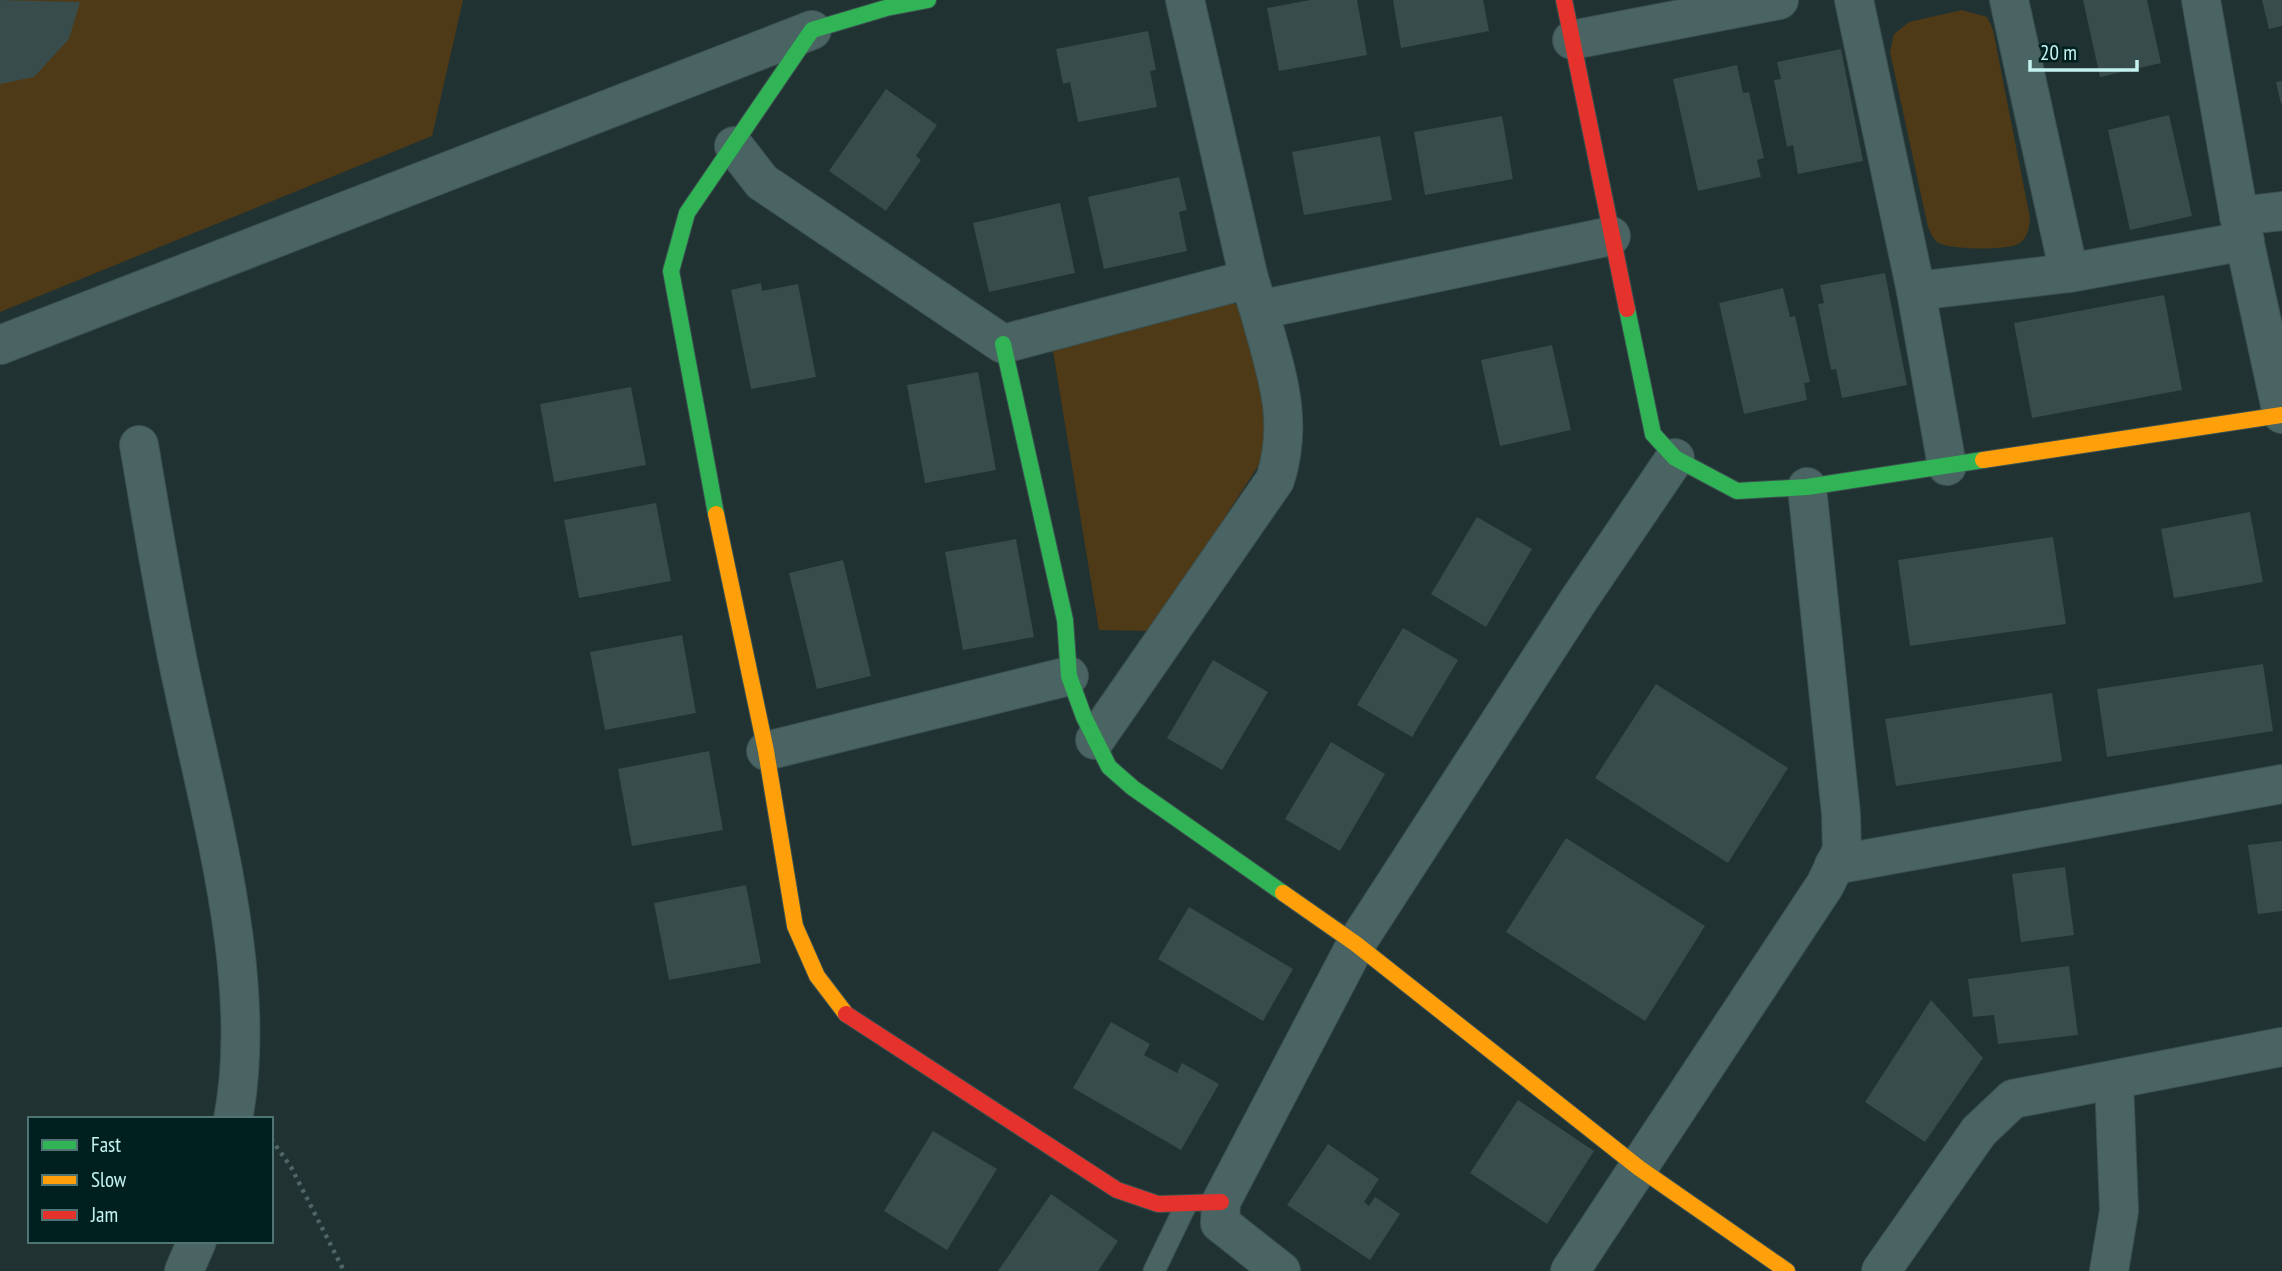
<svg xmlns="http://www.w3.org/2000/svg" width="2282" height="1271" font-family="'PT Sans Narrow',sans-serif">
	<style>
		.green { fill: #4f3a18 }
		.building { fill: #384c4b }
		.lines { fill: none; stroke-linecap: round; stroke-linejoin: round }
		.lane-casing { stroke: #3b5150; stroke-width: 23 }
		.street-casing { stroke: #3b5150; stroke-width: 40 }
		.fast-casing { stroke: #3b5150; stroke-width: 18 }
		.slow-casing { stroke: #3b5150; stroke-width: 18 }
		.jam-casing { stroke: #3b5150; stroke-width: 18 }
		.path { stroke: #506565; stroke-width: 4.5; stroke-dasharray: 3.5 5; stroke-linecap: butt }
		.lane { stroke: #496463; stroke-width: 21 }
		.street { stroke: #496463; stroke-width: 38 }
		.fast { stroke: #30b455; stroke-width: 16 }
		.slow { stroke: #ff9f0a; stroke-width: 16 }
		.jam { stroke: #e5322d; stroke-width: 16 }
	</style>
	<rect width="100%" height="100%" fill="#203231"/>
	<!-- green -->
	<g class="green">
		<path d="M0,0H463L432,136L0,312Z"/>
		<path d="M1962,10L1987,17L1993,30L2030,218C2029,228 2028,237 2020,243C2009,251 1947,250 1937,242C1933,239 1930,231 1928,227L1890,52L1894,34L1909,22Z"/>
		<path d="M1234,303L1254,325L1272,414L1262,460L1151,631L1099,630L1053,351Z"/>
	</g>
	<!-- building -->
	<g class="building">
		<path d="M0,0L80,2L69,39L34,77L0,84Z"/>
		<path d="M1310,0H1357L1367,55L1279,71L1267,8Z"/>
		<path d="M1393,0H1483L1489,31L1401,48Z"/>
		<path d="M2083,0H2147L2161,63L2100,77Z"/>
		<path d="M2262,0H2282V26L2269,29Z"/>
		<path d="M1148,31L1156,70L1150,71L1157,107L1078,122L1070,82L1063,84L1056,49Z"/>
		<path d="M1841,49L1863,161L1798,174L1793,145L1787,147L1774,80L1781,79L1777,62Z"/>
		<path d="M1737,65L1743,93L1749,92L1764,158L1757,160L1761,177L1698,191L1673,79Z"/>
		<path d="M2282,81V103L2281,104L2276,82Z"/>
		<path d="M886,89L937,125L916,156L921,160L886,211L829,171Z"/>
		<path d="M2169,115L2192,216L2130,230L2108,130Z"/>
		<path d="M1502,116L1513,179L1425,195L1414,132Z"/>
		<path d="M1380,136L1392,200L1304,215L1292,152Z"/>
		<path d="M1179,177L1187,210L1179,212L1187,251L1104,269L1088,197Z"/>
		<path d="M1060,203L1075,273L989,292L973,223Z"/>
		<path d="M1885,273L1907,385L1842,398L1836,369L1831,370L1818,304L1824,303L1820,285Z"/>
		<path d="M761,283L762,291L798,284L816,377L751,389L731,290Z"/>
		<path d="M1783,288L1790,317L1795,316L1810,382L1804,383L1807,400L1744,414L1719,303Z"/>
		<path d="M2164,295L2182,390L2032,418L2014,323Z"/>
		<path d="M1552,345L1571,430L1500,446L1481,360Z"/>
		<path d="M978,372L996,470L925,483L907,385Z"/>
		<path d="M631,387L646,465L554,482L540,404Z"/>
		<path d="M656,503L671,581L579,598L564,520Z"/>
		<path d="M2250,512L2263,582L2174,598L2161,529Z"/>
		<path d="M1477,517L1532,549L1486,627L1431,594Z"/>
		<path d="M2053,537L2066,624L1910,646L1898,560Z"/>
		<path d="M1016,539L1034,637L963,650L945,552Z"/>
		<path d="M843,560L871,676L817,689L789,573Z"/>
		<path d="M1403,628L1458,660L1412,737L1357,705Z"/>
		<path d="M682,635L696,713L605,730L590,652Z"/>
		<path d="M1213,660L1268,692L1222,770L1167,738Z"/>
		<path d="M2263,664L2273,731L2107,757L2097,689Z"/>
		<path d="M1656,684L1788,768L1728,863L1595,778Z"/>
		<path d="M2052,693L2062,761L1896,786L1885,719Z"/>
		<path d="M1331,742L1385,774L1340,851L1285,819Z"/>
		<path d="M709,751L723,830L632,846L618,769Z"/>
		<path d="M1566,838L1705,926L1645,1021L1506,932Z"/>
		<path d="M2282,841V911L2258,914L2248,845Z"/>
		<path d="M2065,867L2074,935L2021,942L2012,874Z"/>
		<path d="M746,885L761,963L669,980L654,903Z"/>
		<path d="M1189,907L1293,969L1263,1021L1158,959Z"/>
		<path d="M2069,966L2078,1035L1998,1044L1994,1015L1973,1017L1968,979Z"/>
		<path d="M1931,1000L1983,1058L1925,1142L1865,1102Z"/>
		<path d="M1111,1022L1150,1044L1144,1055L1177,1073L1182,1063L1219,1084L1181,1150L1073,1088Z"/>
		<path d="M1518,1100L1594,1151L1547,1224L1470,1173Z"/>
		<path d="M933,1131L997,1169L947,1250L884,1211Z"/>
		<path d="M1328,1144L1379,1179L1364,1202L1369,1206L1375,1197L1400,1214L1370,1260L1287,1205Z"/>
		<path d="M1051,1194L1118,1241L1098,1271H998Z"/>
	</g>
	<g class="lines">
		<!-- lane casing -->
		<g class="lane-casing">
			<path id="lane" d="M1154,1271L1185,1207"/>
		</g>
		<!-- street casing -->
		<g class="street-casing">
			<g id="street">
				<path d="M1185,0L1249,279"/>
				<path d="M1854,0L1916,291L1947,466"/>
				<path d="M2009,0L2069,273"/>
				<path d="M2201,0L2239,216L2282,414"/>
				<path d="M1572,40L1779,0"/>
				<path d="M734,146L762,182L1003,344L1249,279L1259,310"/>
				<path d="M2239,216L2282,211"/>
				<path d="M1916,291L2069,273L2245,241"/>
				<path d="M0,345L812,30"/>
				<path d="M139,445C153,527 166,609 184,690C212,822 259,985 233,1119"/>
				<path d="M1095,740L1275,480C1295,419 1275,369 1259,310L1611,236"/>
				<path d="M766,751L1069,676"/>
				<path d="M1834,865L2282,784"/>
				<path d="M184,1271L197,1241"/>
				<path d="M1281,1271L1220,1223L1221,1202L1356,944L1578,601L1675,458"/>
				<path d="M1570,1271L1825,885L1842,850L1841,814L1807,487"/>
				<path d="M1881,1271L1979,1131L2013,1099L2282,1047"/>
				<path d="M2109,1271L2119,1211L2114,1080"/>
			</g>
		</g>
		<!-- fast casing -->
		<g class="fast-casing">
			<g id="fast">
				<path d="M1627,309L1653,434L1675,458L1737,491L1807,487L1983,460"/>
				<path d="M1003,344L1065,620L1069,676L1084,717L1109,767L1133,788L1283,893"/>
				<path d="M716,514L671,271L687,213L812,30L886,8L928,0"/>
			</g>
		</g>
		<!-- slow casing -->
		<g class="slow-casing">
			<g id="slow">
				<path d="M1983,460L2282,415"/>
				<path d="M716,514L766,751L795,926L817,976L846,1014"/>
				<path d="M1283,893L1356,944L1639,1168L1787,1271"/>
			</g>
		</g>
		<!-- jam casing -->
		<g class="jam-casing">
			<g id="jam">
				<path d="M1564,0L1627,309"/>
				<path d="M846,1014L1117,1190L1158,1204L1221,1202"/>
			</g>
		</g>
		<!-- path -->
		<path class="path" d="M271,1139L291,1167L344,1271"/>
		<!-- lane -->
		<use href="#lane" class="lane"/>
		<!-- street -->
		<use href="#street" class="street"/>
		<!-- fast -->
		<use href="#fast" class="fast"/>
		<!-- slow -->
		<use href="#slow" class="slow"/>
		<!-- jam -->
		<use href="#jam" class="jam"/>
	</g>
	<!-- legend -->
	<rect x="28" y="1117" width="245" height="126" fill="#00201f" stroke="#4e7473" stroke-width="2"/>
	<rect x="42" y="1140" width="35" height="10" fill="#30b455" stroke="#4e7473" stroke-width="2"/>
	<text x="91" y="1152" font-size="21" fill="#c4f2f1">Fast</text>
	<rect x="42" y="1175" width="35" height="10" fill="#ff9f0a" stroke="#4e7473" stroke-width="2"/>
	<text x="91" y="1187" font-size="21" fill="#c4f2f1">Slow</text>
	<rect x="42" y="1210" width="35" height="10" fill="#e5322d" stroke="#4e7473" stroke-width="2"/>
	<text x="91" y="1222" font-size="21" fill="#c4f2f1">Jam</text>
	<!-- scale -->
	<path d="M2030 60v10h107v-10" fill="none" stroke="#c4f2f1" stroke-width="3.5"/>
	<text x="2040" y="60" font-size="21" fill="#c4f2f1" stroke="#00201f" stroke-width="5" paint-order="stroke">20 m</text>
</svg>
